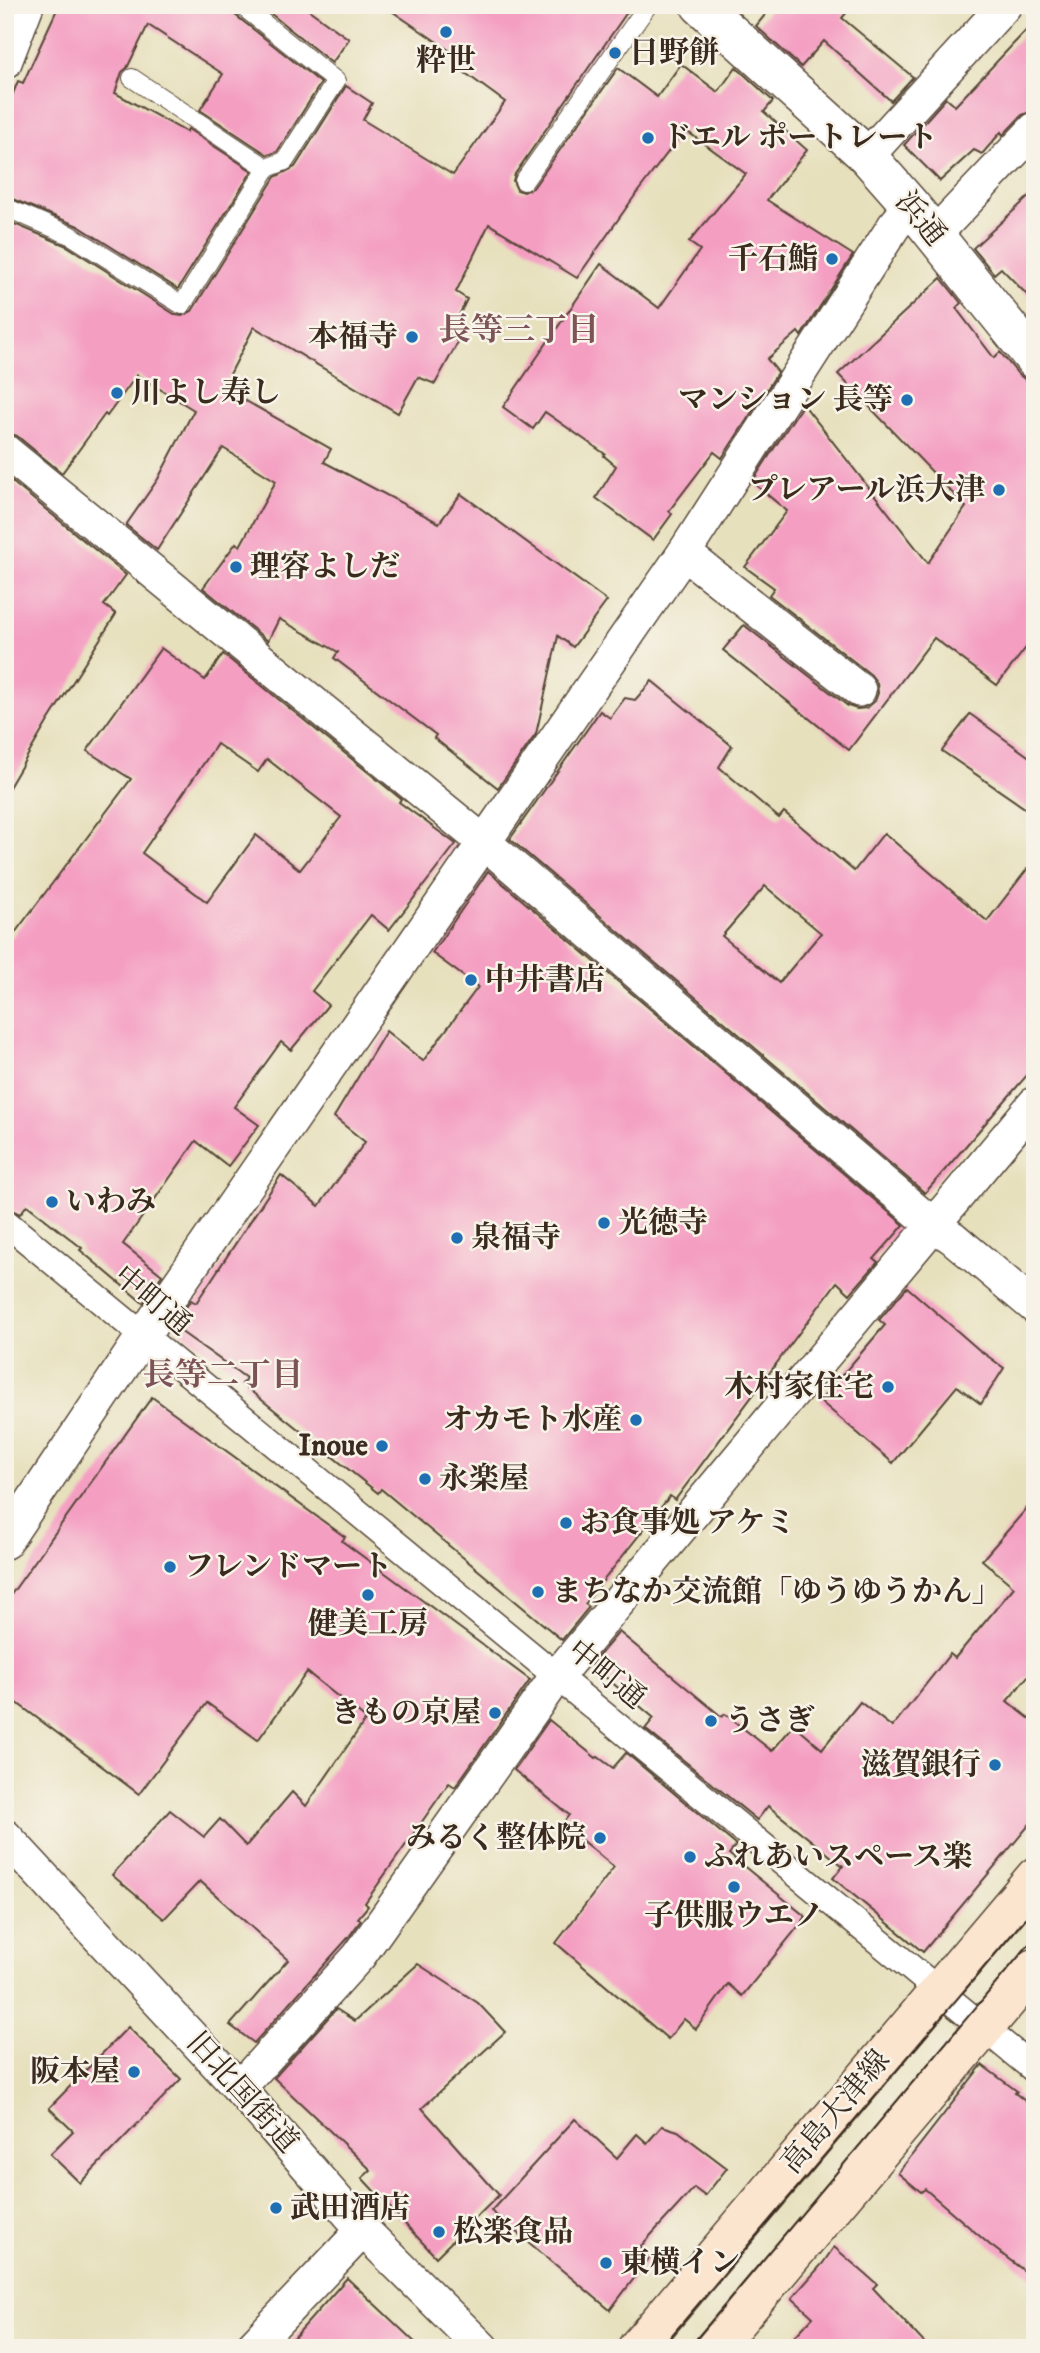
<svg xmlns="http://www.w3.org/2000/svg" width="1040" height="2353" font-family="'IM FELL DW Pica','Noto Serif JP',serif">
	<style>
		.building { fill: #f49fc2; fill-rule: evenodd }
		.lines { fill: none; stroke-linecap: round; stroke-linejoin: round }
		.service-casing { stroke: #554536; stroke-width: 20 }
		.pedestrian-casing { stroke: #554536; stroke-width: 29 }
		.minor-casing { stroke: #554536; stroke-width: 36 }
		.tertiary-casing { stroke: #554536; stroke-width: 41 }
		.secondary-casing { stroke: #554536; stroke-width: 41 }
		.service { stroke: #fff; stroke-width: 18 }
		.pedestrian { stroke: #fff; stroke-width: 26 }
		.minor { stroke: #fff; stroke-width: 33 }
		.tertiary { stroke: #fff; stroke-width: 38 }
		.secondary { stroke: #fbe5cf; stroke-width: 38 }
		.tram { stroke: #3b2a1e; stroke-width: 2 }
		.poi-dot { fill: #1f6fb2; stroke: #f7f3e8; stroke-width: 2.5 }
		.labels { text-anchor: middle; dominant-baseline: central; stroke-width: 5; stroke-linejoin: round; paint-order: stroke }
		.poi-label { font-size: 30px; font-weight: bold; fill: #3b2a1e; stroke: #f7f3e8; text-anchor: start }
		.street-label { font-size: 30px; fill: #3b2a1e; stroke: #f7f3e8 }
		.neighbourhood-label { font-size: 32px; font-weight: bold; fill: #7c5357; stroke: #f7f3e8 }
	</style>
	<rect width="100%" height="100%" fill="#f7f3e8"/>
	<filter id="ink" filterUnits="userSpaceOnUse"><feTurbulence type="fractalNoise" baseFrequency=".0143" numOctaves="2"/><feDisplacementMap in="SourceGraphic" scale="14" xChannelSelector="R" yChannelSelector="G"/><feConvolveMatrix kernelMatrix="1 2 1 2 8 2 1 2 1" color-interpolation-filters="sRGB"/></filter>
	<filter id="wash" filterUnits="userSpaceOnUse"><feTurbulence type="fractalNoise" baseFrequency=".00686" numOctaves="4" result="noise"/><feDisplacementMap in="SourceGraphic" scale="28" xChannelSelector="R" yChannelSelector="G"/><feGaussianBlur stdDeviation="1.57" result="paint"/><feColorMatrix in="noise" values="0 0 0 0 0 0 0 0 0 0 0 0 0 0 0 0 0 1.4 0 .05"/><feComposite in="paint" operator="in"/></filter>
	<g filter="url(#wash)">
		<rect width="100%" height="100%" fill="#e7e0bd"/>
		<g id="blocks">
			<!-- building -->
			<g class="building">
				<path d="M59,5H230L234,14L321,83L277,152L268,155L200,110L223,74L148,25L127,68L122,72L115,93L186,132L188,129L252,171L178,289L78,226L5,196V113L18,81L23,83Z"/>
				<path d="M260,5H302L349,39L332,63Z"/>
				<path d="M383,5H632L515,174L513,181L517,190L524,192L533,188L618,68L657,97L681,64L718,92L736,67L773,101L764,112L807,150L767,200L853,255L801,336L798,332L767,359L778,372L722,458L714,452L669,511L672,514L653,540L596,498L616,466L604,456L605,454L545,412L533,429L503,407L601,264L659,308L700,250L689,242L746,174L685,130L636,194L577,278L489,224L456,292L467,299L449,336L458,342L435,384L418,377L398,413L254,327L223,388L331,449L324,462L439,523L461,494L607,601L573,647L558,636L536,734L498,788L434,738L436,735L334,658L338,652L279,619L268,641L203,588L236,543L240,546L276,481L223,448L157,550L126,525L158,479L194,410L137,375L107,416L105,414L62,473L17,436L5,432V220L67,246L176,315L182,316L192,311L275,177L295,167L346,86L372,103L363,120L453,175L505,102L457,67L462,59Z"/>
				<path d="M773,5H853L842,18L913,77L891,101L824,41L801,67L756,26Z"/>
				<path d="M1035,21V110L1022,115L1003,135L1001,132L982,154L974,150L940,181L904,145L946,98L955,106Z"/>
				<path d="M1035,191V303L1001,268L994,274L973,248Z"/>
				<path d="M941,278L961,303L956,308L994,358L1000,352L1018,374L1026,380L1035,381V636L997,685L934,638L849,750L723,650L744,625L848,706L857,709L867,708L875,701L878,693L877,683L871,675L769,595L774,588L745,567L787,511L752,482L803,404L928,563L966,507L838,374Z"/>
				<path d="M5,476L126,575L104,605L116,614L48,721L5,794Z"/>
				<path d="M161,648L205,680L223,654L401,799L399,802L456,844L389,930L371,915L312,991L328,1005L291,1050L281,1042L234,1107L259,1125L228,1166L196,1141L123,1244L162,1275L143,1303L80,1250L82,1248L27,1205L20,1214L5,1207V946L131,779L87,751ZM217,744L258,772L267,759L341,817L300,870L256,835L207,902L142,853Z"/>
				<path d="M652,681L732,746L719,767L779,818L784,812L854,871L884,833L987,921L1035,859V1066L925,1193L510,839L600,711L610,718L625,698L635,700ZM765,886L821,933L779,983L722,936Z"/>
				<path d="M970,714L1035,761V815L942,751Z"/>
				<path d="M488,871L904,1225L874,1259L878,1262L850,1294L837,1282L675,1500L670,1496L599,1586L585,1604L589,1607L562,1640L381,1489L378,1493L242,1384L246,1378L173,1326L191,1300L196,1303L281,1175L319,1206L365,1142L334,1117L386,1031L423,1061L478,987L432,953Z"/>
				<path d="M907,1287L978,1349L1004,1368L981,1404L957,1386L893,1463L820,1401L885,1325L879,1320Z"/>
				<path d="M152,1397L345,1537L342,1541L530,1680L455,1787L449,1783L365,1903L368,1906L358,1918L361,1920L348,1938L254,2043L230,2025L288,1960L200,1881L164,1919L112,1875L170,1810L204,1837L220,1819L246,1846L292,1792L306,1806L366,1719L307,1672L258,1740L207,1703L139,1794L5,1694V1603Z"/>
				<path d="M1035,1499V1668L1007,1701L1035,1723V1818L923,1952L833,1878L843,1866L768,1806L757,1820L645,1729L654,1718L591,1665L619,1632L722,1717L725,1714L772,1751L794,1725L822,1749L860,1702L892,1727L950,1654L955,1658L1014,1587L982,1560Z"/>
				<path d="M549,1720L596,1758L598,1757L613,1768L626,1753L736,1845L729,1854L806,1917L742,1996L728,1984L696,2029L684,2019L668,2039L556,1943L614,1867L562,1824L569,1815L514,1770Z"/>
				<path d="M418,1964L478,2003L505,2032L422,2108L499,2195L436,2257L362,2178L371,2170L274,2078L336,2009L355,2021Z"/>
				<path d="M128,2027L181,2079L80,2183L50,2154L73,2131L49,2108Z"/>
				<path d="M982,2065L1017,2091L1015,2093L1035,2109V2279L990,2245L925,2189L921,2192L898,2173Z"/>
				<path d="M575,2119L617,2158L637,2134L647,2143L662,2126L678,2131L727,2168L705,2196L694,2188L640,2247L651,2256L610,2310L491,2211Z"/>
				<path d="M834,2247L877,2284L873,2288L929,2348H784L813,2317L792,2298L823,2263Z"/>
				<path d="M347,2278L421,2348H285Z"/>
			</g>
		</g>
	</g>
	<g filter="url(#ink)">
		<use href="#blocks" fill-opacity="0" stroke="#554536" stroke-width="2"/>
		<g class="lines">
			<!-- service casing -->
			<g class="service-casing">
				<g id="service">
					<path d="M241,5L336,81L285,161L267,168"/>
					<path d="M524,181L648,5"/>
					<path d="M5,207L72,236L182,305L267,168L132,78"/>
				</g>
			</g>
			<!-- pedestrian casing -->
			<g class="pedestrian-casing">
				<path id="pedestrian" d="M5,1222L1035,2070"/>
			</g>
			<!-- minor casing -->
			<g class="minor-casing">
				<g id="minor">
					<path d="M5,62L27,5"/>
					<path d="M867,156L1005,5"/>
					<path d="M934,235L1035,129"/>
					<path d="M5,451L485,843L933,1225L953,1238L1035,1307"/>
					<path d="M684,553L859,690"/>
					<path d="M5,1542L143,1336L684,553L894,226L911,206"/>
					<path d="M5,1836L239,2088L363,2230L482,2348"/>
					<path d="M239,2088L359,1956L556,1677L1035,1103"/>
					<path d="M251,2348L363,2230"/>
				</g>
			</g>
			<!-- tertiary casing -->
			<g class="tertiary-casing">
				<path id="tertiary" d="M700,5L867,156L911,206L1035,360"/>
			</g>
			<!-- secondary casing -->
			<g class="secondary-casing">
				<g id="secondary">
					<path d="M637,2348L1035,1877"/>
					<path d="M714,2348L1035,1968"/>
				</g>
			</g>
			<!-- service -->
			<use href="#service" class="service"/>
			<!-- pedestrian -->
			<use href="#pedestrian" class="pedestrian"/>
			<!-- minor -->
			<use href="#minor" class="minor"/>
			<!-- tertiary -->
			<use href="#tertiary" class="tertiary"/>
			<!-- secondary -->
			<use href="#secondary" class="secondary"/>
			<!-- tram -->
			<g class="tram">
				<path d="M661,2348L1035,1907"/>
				<path d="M689,2348L1035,1937"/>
			</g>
		</g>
	</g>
	<!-- markers -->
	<g class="poi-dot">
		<circle cx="446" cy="32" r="7"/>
		<circle cx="615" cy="53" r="7"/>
		<circle cx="648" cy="138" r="7"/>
		<circle cx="832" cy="259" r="7"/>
		<circle cx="412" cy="337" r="7"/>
		<circle cx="117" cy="393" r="7"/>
		<circle cx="907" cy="400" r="7"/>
		<circle cx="999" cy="490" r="7"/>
		<circle cx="236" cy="567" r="7"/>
		<circle cx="471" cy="980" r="7"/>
		<circle cx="52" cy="1202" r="7"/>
		<circle cx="604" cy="1223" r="7"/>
		<circle cx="457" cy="1238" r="7"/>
		<circle cx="888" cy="1387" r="7"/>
		<circle cx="636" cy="1420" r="7"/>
		<circle cx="382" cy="1446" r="7"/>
		<circle cx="425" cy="1479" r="7"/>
		<circle cx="566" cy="1523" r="7"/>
		<circle cx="170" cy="1567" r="7"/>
		<circle cx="538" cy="1592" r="7"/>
		<circle cx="368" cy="1595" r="7"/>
		<circle cx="495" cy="1713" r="7"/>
		<circle cx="711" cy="1721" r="7"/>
		<circle cx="995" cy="1765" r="7"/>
		<circle cx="600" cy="1838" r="7"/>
		<circle cx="690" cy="1857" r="7"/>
		<circle cx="734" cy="1887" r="7"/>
		<circle cx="134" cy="2072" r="7"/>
		<circle cx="276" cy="2208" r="7"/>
		<circle cx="439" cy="2232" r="7"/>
		<circle cx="606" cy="2263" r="7"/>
	</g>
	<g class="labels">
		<!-- poi labels -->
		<g class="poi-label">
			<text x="629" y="53">日野餅</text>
			<text x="446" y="61" text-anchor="middle">粋世</text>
			<text x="662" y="138">ドエル ポートレート</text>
			<text x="818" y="259" text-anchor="end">千石鮨</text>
			<text x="398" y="337" text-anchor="end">本福寺</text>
			<text x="131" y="393">川よし寿し</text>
			<text x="893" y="400" text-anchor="end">マンション 長等</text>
			<text x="985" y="490" text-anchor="end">プレアール浜大津</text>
			<text x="250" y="567">理容よしだ</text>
			<text x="485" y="980">中井書店</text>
			<text x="66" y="1202">いわみ</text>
			<text x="618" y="1223">光徳寺</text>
			<text x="471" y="1238">泉福寺</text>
			<text x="874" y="1387" text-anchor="end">木村家住宅</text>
			<text x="622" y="1420" text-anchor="end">オカモト水産</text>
			<text x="368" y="1446" text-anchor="end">Inoue</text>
			<text x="439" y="1479">永楽屋</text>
			<text x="580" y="1523">お食事処 アケミ</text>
			<text x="184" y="1567">フレンドマート</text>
			<text x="552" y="1592">まちなか交流館「ゆうゆうかん」</text>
			<text x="368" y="1624" text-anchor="middle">健美工房</text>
			<text x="481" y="1713" text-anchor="end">きもの京屋</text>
			<text x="725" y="1721">うさぎ</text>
			<text x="981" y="1765" text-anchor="end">滋賀銀行</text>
			<text x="586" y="1838" text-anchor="end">みるく整体院</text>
			<text x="704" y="1857">ふれあいスペース楽</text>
			<text x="734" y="1916" text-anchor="middle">子供服ウエノ</text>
			<text x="120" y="2072" text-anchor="end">阪本屋</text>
			<text x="290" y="2208">武田酒店</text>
			<text x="453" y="2232">松楽食品</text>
			<text x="620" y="2263">東横イン</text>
		</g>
		<!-- street labels -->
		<g class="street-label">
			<text transform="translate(920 219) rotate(51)">浜通</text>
			<text transform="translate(152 1301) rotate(40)">中町通</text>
			<text transform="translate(606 1675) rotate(39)">中町通</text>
			<text transform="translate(242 2093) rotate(48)">旧北国街道</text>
			<text transform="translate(836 2112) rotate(-50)">高島大津線</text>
		</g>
		<!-- neighbourhood labels -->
		<g class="neighbourhood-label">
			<text x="519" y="331">長等三丁目</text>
			<text x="223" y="1376">長等二丁目</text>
		</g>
	</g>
	<!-- margin -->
	<rect width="1040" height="2353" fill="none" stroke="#f7f3e8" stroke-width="28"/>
</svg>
